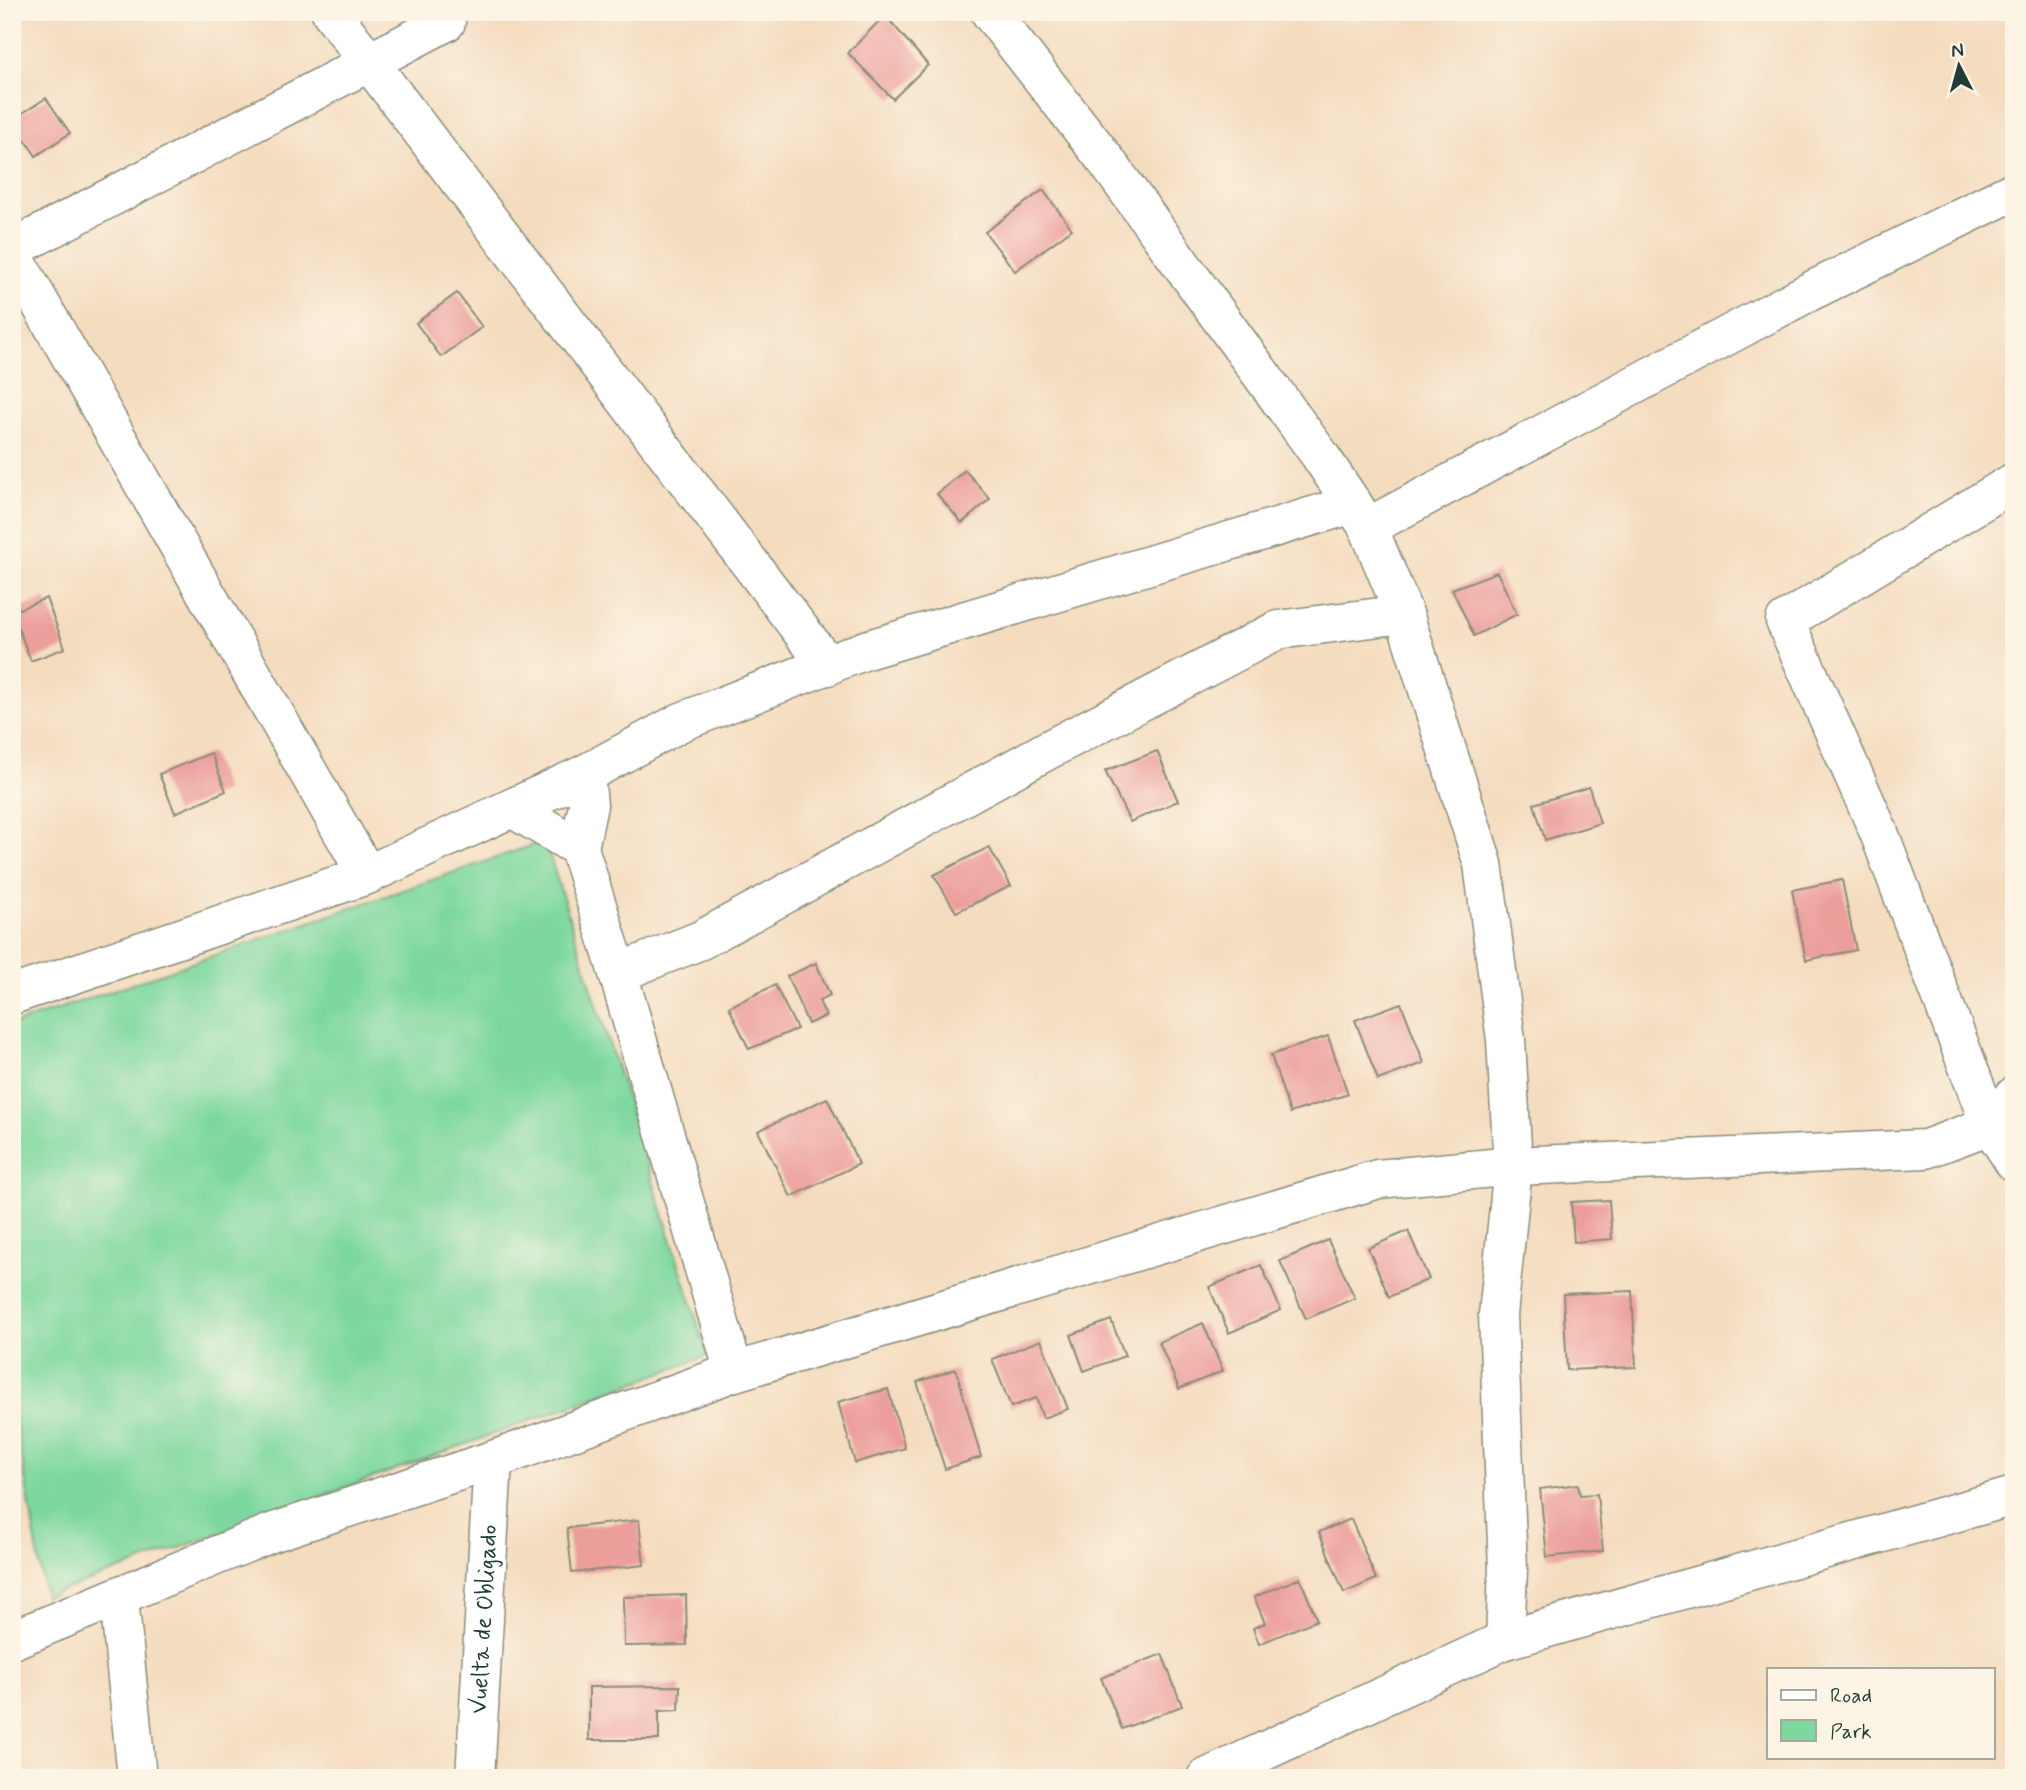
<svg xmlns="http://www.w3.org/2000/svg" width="2026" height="1790" font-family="Mynerve,sans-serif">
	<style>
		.green { fill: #7dd89e; stroke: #4e8a69; stroke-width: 2 }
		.building { fill: #ec9e9b }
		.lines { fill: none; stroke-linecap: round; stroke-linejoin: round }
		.minor-casing { stroke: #8a8c7a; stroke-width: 41 }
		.minor { stroke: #fff; stroke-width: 38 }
		.labels { text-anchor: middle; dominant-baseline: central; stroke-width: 6; stroke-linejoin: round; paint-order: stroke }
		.street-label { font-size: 24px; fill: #1f3d34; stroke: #fcf5e5 }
	</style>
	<rect width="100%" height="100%" fill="#fcf5e5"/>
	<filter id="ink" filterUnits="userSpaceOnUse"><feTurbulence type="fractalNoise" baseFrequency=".0143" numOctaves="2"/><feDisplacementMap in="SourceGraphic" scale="14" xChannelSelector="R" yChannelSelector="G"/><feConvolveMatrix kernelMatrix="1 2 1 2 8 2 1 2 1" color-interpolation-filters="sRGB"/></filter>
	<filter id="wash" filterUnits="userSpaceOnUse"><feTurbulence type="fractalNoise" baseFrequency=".00686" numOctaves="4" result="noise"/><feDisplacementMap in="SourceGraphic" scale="28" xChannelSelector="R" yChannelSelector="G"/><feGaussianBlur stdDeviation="1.57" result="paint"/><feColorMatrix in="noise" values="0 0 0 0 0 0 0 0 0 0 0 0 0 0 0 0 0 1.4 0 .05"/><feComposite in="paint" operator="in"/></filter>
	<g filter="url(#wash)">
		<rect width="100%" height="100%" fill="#f4dcbf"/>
		<!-- green -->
		<path class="green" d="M545,841L708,1356L45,1597L12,1399V1025Z"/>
		<g id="blocks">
			<!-- building -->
			<g class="building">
				<path d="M885,15L928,65L893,99L848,53Z"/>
				<path d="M46,98L70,133L36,156L12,120Z"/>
				<path d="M1043,190L1072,229L1015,271L985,232Z"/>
				<path d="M457,293L482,327L441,357L416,323Z"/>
				<path d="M965,470L990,499L962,523L937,494Z"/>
				<path d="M1497,572L1517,614L1474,636L1452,589Z"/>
				<path d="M46,598L65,648L31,661L12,612Z"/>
				<path d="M1157,751L1178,801L1130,822L1105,771Z"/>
				<path d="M211,753L226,791L175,813L159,774Z"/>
				<path d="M1589,787L1600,823L1545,840L1534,804Z"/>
				<path d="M989,847L1011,886L956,912L934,875Z"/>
				<path d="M1842,880L1856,950L1806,960L1792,890Z"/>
				<path d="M816,963L830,995L819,1001L826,1016L808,1024L787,976Z"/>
				<path d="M775,985L797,1029L749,1049L729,1007Z"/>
				<path d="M1401,1003L1424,1063L1378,1080L1355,1020Z"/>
				<path d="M1328,1036L1348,1094L1290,1113L1271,1055Z"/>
				<path d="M827,1098L859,1164L791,1197L758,1131Z"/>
				<path d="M1609,1200L1612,1239L1574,1242L1571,1202Z"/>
				<path d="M1408,1231L1429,1279L1389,1297L1368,1248Z"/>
				<path d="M1328,1240L1355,1298L1306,1319L1280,1261Z"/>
				<path d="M1261,1265L1281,1310L1229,1333L1209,1287Z"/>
				<path d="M1632,1291L1636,1367L1567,1370L1563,1294Z"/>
				<path d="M1111,1320L1125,1356L1084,1371L1071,1335Z"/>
				<path d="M1203,1323L1223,1371L1179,1389L1159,1342Z"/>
				<path d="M1041,1340L1068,1409L1043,1418L1036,1398L1011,1407L992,1359Z"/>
				<path d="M956,1369L981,1457L945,1469L917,1382Z"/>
				<path d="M888,1389L905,1448L855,1463L838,1402Z"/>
				<path d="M1578,1484L1580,1495L1597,1494L1603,1551L1547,1557L1540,1489Z"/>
				<path d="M1351,1519L1376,1579L1344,1593L1319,1532Z"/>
				<path d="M639,1520L644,1565L572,1573L567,1528Z"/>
				<path d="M1300,1578L1317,1620L1259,1644L1253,1628L1265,1623L1254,1597Z"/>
				<path d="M686,1595L687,1645L624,1646L623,1597Z"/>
				<path d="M1162,1654L1182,1706L1122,1729L1101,1678Z"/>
				<path d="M680,1686L679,1710L659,1711V1740H589V1687Z"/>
			</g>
		</g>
	</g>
	<g filter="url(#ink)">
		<use href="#blocks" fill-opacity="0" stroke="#8a8c7a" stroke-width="2"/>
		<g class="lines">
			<!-- minor casing -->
			<g class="minor-casing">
				<g id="minor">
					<path d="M331,12L828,666"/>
					<path d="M990,12L1105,159L1319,454L1368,527L1404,614L1434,709L1483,864L1506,1040L1513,1166L1498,1315L1508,1569L1505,1640"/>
					<path d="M12,249L446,22"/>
					<path d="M12,254L367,875"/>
					<path d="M2014,482L1785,621L1878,830L1990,1125L2014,1162"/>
					<path d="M1368,527L1807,293L2014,191"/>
					<path d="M585,774L588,805L579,848L618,973L701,940L1048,750L1278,630L1404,614"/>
					<path d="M512,808L579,848"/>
					<path d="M618,973L734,1372"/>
					<path d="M12,995L367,875L585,774L681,722L866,650L1353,504"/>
					<path d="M119,1598L137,1778"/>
					<path d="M12,1640L271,1533L493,1460L734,1372L1378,1179L1513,1166L1926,1149L1990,1125L2014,1096"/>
					<path id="s1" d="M475,1778L493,1460"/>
					<path d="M1206,1778L1505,1640L2014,1496"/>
				</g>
			</g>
			<!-- minor -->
			<use href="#minor" class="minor"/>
		</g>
	</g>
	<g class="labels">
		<!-- street labels -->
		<g class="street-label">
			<text stroke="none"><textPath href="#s1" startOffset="159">Vuelta de Obligado</textPath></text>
		</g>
	</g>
	<!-- margin -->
	<rect width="2026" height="1790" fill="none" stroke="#fcf5e5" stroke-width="42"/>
	<!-- legend -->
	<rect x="1767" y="1668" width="228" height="91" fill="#fcf5e5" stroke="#a4ab9e" stroke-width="2"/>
	<rect x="1781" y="1690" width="35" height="10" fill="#ffffff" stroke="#a4ab9e" stroke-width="2"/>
	<text x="1830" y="1702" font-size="21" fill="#1f3d34">Road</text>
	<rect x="1781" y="1720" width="35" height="21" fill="#7dd89e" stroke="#a4ab9e" stroke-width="2"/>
	<text x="1830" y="1738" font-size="21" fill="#1f3d34">Park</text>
	<!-- north arrow -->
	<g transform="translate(1959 66) rotate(354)" stroke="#fcf5e5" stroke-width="5" paint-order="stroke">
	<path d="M0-5L12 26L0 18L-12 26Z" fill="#1f3d34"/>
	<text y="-10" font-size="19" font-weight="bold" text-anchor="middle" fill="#1f3d34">N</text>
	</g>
</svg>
